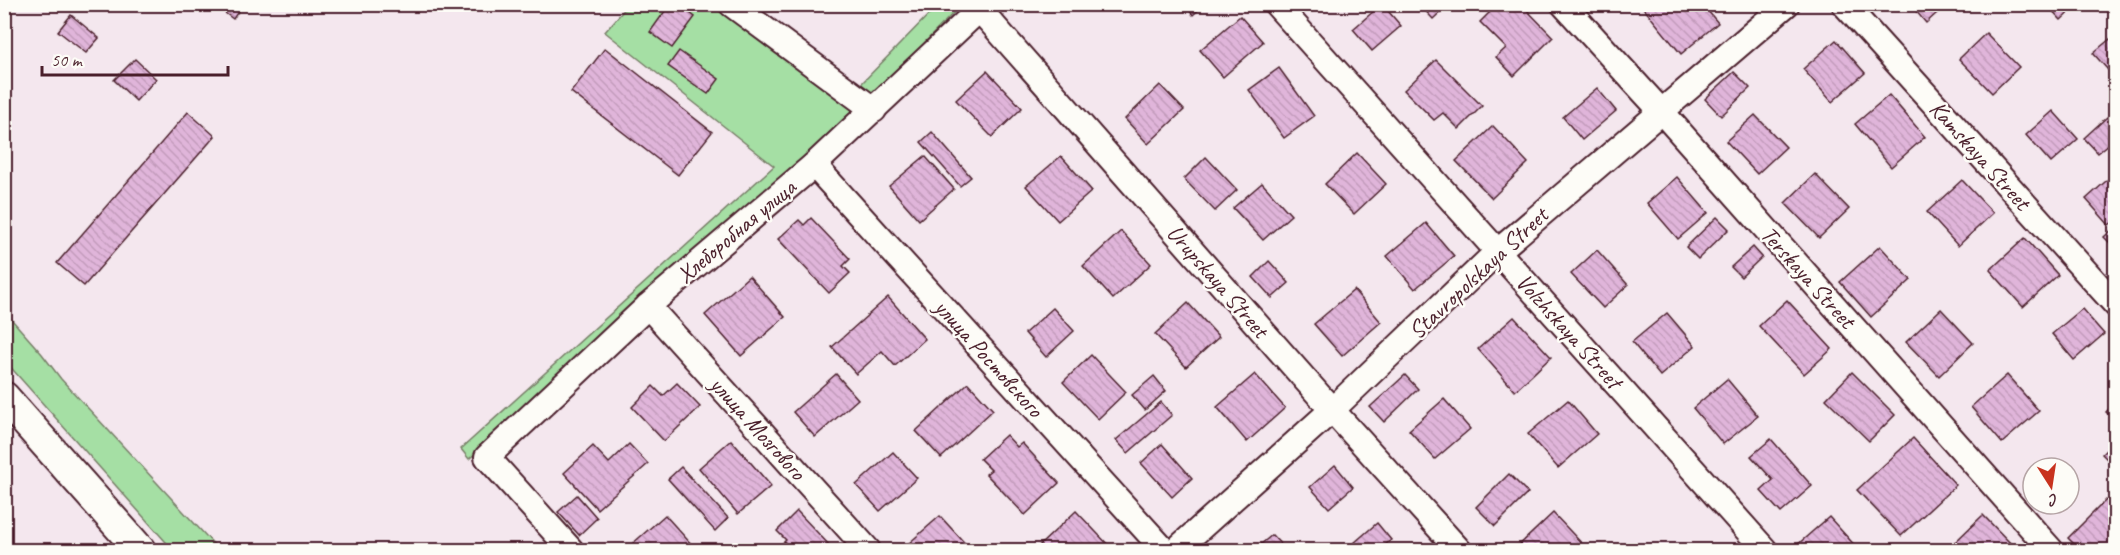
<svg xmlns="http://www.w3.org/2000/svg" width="2120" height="555" font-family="Caveat,sans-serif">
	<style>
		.grass { fill: #a5dfa4; stroke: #787f68; stroke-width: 1.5 }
		.building { fill: url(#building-back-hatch); stroke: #4a1f2b; stroke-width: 1.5 }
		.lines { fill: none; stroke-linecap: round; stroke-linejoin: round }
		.minor-casing { stroke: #4a1f2b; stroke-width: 28 }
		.tertiary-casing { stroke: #4a1f2b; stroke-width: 34 }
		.minor { stroke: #fdfcf7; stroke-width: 24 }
		.tertiary { stroke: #fdfcf7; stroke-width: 30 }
		.labels { text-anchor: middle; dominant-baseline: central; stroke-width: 5; stroke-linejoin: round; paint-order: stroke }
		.street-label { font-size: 24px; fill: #4a1f2b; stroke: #fdfcf7 }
	</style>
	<defs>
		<pattern id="building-back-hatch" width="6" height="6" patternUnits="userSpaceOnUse" patternTransform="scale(1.5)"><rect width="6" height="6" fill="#e0b5da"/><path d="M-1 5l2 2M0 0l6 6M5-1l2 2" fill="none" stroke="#c29bbb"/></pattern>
	</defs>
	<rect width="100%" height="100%" fill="#f4e7ee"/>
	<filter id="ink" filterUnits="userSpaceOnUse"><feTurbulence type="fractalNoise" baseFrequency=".0167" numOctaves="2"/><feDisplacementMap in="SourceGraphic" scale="12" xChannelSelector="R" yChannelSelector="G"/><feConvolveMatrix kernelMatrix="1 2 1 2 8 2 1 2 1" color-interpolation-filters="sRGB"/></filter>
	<g filter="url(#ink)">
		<!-- grass -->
		<g class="grass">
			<path d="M628,5H748L860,85L938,5H961L847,123L469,459L461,449L774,166L605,32Z"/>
			<path d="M5,312L42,354L61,379L219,550H173L5,361Z"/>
		</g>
		<!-- building -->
		<g class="building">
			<path d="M213,4H243L233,19Z"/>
			<path d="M670,4H678L695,17L672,48L650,32Z"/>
			<path d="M1184,4H1205L1193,15Z"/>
			<path d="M1382,4L1401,26L1372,51L1353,29Z"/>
			<path d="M1419,4H1449L1433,19Z"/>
			<path d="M1498,4H1521L1553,37L1514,76L1496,57L1506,48L1480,22Z"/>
			<path d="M1640,4H1702L1718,23L1681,54Z"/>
			<path d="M1910,4H1947L1926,23Z"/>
			<path d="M2046,4H2078L2061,20Z"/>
			<path d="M71,15L99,38L86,53L58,31Z"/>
			<path d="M1240,16L1263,42L1223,77L1200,50Z"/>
			<path d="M1986,33L2019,67L1992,93L1959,59Z"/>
			<path d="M2116,34V79L2093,53Z"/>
			<path d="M1836,40L1865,73L1832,102L1803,69Z"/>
			<path d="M605,48L712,132L678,175L571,92Z"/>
			<path d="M679,51L719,79L708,94L668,66Z"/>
			<path d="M135,59L156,79L136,101L114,80Z"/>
			<path d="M1436,60L1482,106L1459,129L1443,113L1434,120L1404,90Z"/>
			<path d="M1279,68L1314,116L1284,138L1249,90Z"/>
			<path d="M987,71L1022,108L992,137L956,100Z"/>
			<path d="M1734,72L1750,88L1721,116L1705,99Z"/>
			<path d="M1160,85L1184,110L1148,144L1125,119Z"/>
			<path d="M1597,88L1616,111L1582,140L1563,117Z"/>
			<path d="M1889,95L1925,137L1891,167L1855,124Z"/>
			<path d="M2053,111L2078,139L2051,163L2026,135Z"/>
			<path d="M188,112L215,136L84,286L57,263Z"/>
			<path d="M1755,115L1786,147L1757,174L1726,141Z"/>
			<path d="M2107,117L2116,126V138L2098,153L2084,138Z"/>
			<path d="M1493,126L1528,163L1492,198L1456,161Z"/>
			<path d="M932,132L971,177L960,186L921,142Z"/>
			<path d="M1357,153L1386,184L1354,214L1325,184Z"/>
			<path d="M925,156L954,189L919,220L889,186Z"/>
			<path d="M1061,156L1092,191L1058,221L1026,186Z"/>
			<path d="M1206,157L1237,190L1215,211L1184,179Z"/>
			<path d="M1815,174L1849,209L1819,238L1785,203Z"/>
			<path d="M2114,174L2116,176V219L2109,225L2086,199Z"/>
			<path d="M1677,177L1708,213L1678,239L1647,203Z"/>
			<path d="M1962,180L1993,213L1958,246L1927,212Z"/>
			<path d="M1262,183L1291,215L1263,240L1233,208Z"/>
			<path d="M1717,217L1729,229L1698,259L1686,247Z"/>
			<path d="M811,218L850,259L843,266L850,273L829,293L778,239L799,220L804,225Z"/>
			<path d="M1426,223L1454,256L1415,289L1387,256Z"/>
			<path d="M2116,226V249L2104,237Z"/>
			<path d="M1121,231L1151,264L1113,299L1083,266Z"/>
			<path d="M2025,238L2058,275L2023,307L1990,270Z"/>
			<path d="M1880,246L1911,280L1871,317L1840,282Z"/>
			<path d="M1753,247L1762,257L1741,277L1731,267Z"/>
			<path d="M1597,250L1628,285L1603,308L1571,274Z"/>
			<path d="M1269,261L1289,283L1272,298L1253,277Z"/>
			<path d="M749,276L785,317L741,356L705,315Z"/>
			<path d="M1354,290L1381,322L1342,356L1314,324Z"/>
			<path d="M888,297L925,339L895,366L882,351L856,374L832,347Z"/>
			<path d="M1787,300L1832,349L1804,374L1759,326Z"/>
			<path d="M1188,303L1219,337L1186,367L1155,334Z"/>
			<path d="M1053,308L1074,331L1046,357L1025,333Z"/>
			<path d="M1941,309L1973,343L1939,376L1906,342Z"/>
			<path d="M2082,309L2104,334L2074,360L2052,334Z"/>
			<path d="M1667,313L1695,346L1660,376L1632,342Z"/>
			<path d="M1514,317L1551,357L1515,391L1478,349Z"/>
			<path d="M1091,355L1126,392L1098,419L1063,382Z"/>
			<path d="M1852,372L1895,415L1869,441L1826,399Z"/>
			<path d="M836,374L858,399L815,437L793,412Z"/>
			<path d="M1255,374L1285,408L1247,442L1217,407Z"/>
			<path d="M1405,375L1418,389L1384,422L1370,407Z"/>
			<path d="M2007,375L2039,411L2002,443L1971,407Z"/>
			<path d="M1154,376L1166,391L1145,410L1132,395Z"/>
			<path d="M1727,379L1758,416L1723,444L1693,408Z"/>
			<path d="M677,383L700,407L664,441L632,407L653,386L663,396Z"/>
			<path d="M968,383L993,410L941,458L916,431Z"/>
			<path d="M1444,399L1470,429L1435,459L1409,430Z"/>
			<path d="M1568,400L1597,434L1558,468L1528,434Z"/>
			<path d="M1161,402L1172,415L1128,453L1116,440Z"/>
			<path d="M2116,402V421L2106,412Z"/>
			<path d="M1006,435L1017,447L1022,443L1059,483L1025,515L986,474L991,470L980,459Z"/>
			<path d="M1913,438L1956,485L1901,536L1857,490Z"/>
			<path d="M1771,439L1812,486L1781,513L1761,491L1773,480L1751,456Z"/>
			<path d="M731,440L771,486L738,514L699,468Z"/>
			<path d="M2114,442L2116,444V468L2102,454Z"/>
			<path d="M629,444L648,464L597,509L564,473L593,446L609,463Z"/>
			<path d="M1162,444L1192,478L1172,497L1141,463Z"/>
			<path d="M893,452L917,478L880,511L856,485Z"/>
			<path d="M1335,465L1353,487L1329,508L1310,487Z"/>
			<path d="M681,467L728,518L715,531L668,479Z"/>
			<path d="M1509,474L1528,493L1495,526L1476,507Z"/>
			<path d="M577,495L597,518L579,535L558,512Z"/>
			<path d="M2106,500L2116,510V550H2080L2068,538Z"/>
			<path d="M797,511L833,549L831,550H775L786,540L777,531Z"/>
			<path d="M1076,511L1113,550H1044L1039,546Z"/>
			<path d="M1553,513L1588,550H1516L1515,549Z"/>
			<path d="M665,515L693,546L689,550H636L631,545Z"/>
			<path d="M1983,515L2016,549L2015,550H1954L1950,547Z"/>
			<path d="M940,516L971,550H913L908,544Z"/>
			<path d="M1829,517L1859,550H1802L1797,545Z"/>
			<path d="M1377,523L1391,540L1379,550H1346Z"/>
			<path d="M1272,535L1286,550H1254Z"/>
		</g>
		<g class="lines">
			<!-- minor casing -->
			<g class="minor-casing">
				<g id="minor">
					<path d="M731,4L874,110"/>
					<path d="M1276,4L1765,550"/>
					<path d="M1563,4L1662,112L2051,550"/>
					<path d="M1844,4L2116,305"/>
					<path d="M980,10L1332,410L1459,550"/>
					<path d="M814,165L1164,550"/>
					<path d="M648,306L868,550"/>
					<path d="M571,550L487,457L648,306L814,165L985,4"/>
					<path d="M1176,550L1332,410L1497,252L1787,4"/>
				</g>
			</g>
			<!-- tertiary casing -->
			<g class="tertiary-casing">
				<path id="tertiary" d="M4,397L140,550"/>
			</g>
			<!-- minor -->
			<use href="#minor" class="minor"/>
			<!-- tertiary -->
			<use href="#tertiary" class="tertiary"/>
		</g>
	</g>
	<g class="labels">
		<!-- street labels -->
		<g class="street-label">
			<text transform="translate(1980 155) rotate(48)">Kamskaya Street</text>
			<text transform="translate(736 231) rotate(-40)">Хлеборобная улица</text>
			<text transform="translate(1478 273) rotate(-43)">Stavropolskaya Street</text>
			<text transform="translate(1808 277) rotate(48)">Terskaya Street</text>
			<text transform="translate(1218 281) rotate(49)">Urupskaya Street</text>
			<text transform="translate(1569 331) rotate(48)">Volzhskaya Street</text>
			<text transform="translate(989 358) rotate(48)">улица Ростовского</text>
			<text transform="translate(758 428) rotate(48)">улица Мозгового</text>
		</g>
	</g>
	<!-- margin -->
	<rect width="2120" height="555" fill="none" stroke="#fdfcf7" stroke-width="24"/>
	<rect x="12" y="12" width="2096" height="531" fill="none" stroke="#4a1f2b" stroke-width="2" filter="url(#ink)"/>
	<!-- north arrow -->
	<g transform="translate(2051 486) rotate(168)"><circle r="28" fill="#fdfcf7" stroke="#b5a4a5" stroke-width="1.5"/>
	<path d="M0-4.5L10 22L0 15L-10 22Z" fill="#c8321e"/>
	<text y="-9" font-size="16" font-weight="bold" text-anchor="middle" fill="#4a1f2b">С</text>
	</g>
	<!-- scale -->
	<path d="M42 66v9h186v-9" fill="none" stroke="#4a1f2b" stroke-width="3"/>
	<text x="51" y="66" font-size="18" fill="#4a1f2b" stroke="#fdfcf7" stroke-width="4.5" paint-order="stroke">50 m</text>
</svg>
